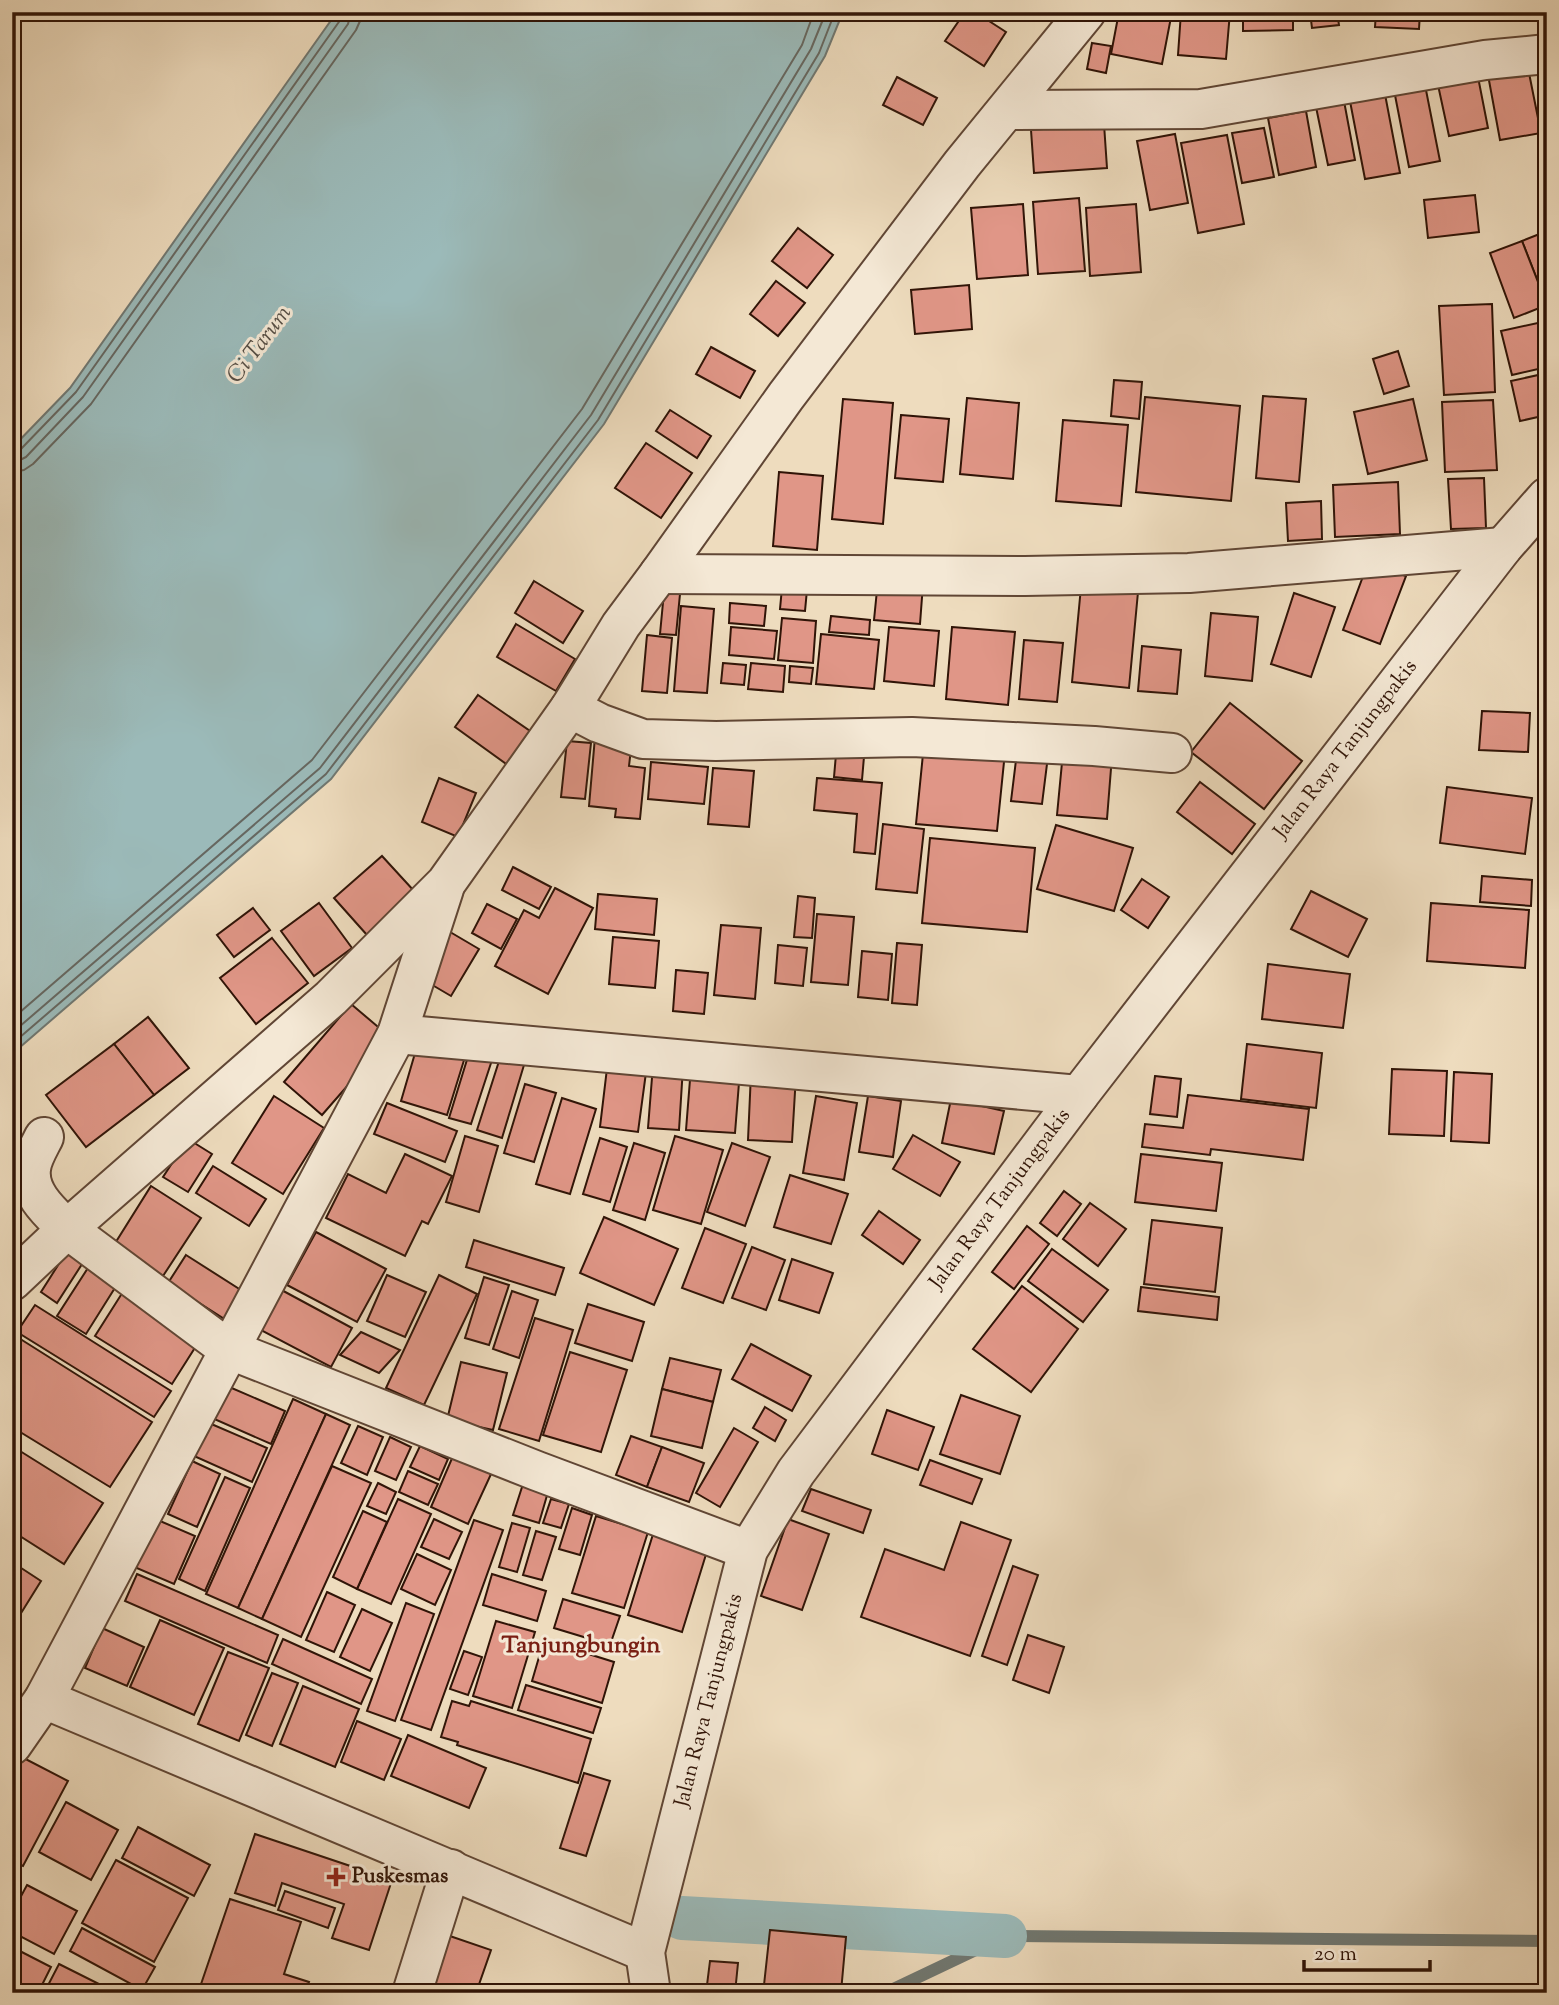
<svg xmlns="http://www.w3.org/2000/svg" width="1559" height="2005" font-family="'Sorts Mill Goudy',serif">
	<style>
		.water { fill: #9bbab9; stroke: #707872; stroke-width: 2 }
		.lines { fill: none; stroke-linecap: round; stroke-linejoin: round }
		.shore { stroke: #666760; stroke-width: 2 }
		.stream { stroke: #707872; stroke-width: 12 }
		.canal { stroke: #9bbab9; stroke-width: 44 }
		.building { fill: #e09687; stroke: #301407; stroke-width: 2 }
		.minor-casing { stroke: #604635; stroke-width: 42 }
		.minor { stroke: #f4e8d5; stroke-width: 38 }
		.poi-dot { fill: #8f2418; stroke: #f4e8d5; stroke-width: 2.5 }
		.labels { text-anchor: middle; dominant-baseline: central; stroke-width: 6; stroke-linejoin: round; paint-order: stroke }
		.street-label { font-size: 21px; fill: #301407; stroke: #f4e8d5 }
		.poi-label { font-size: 21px; font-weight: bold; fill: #301407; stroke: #f4e8d5; text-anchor: start }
		.water-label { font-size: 23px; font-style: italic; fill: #554e45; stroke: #f4e8d5 }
		.quarter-label { font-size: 24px; font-weight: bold; fill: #7a1f14; stroke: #f4e8d5 }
	</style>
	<rect width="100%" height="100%" fill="#eedcbe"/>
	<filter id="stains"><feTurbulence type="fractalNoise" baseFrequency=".00286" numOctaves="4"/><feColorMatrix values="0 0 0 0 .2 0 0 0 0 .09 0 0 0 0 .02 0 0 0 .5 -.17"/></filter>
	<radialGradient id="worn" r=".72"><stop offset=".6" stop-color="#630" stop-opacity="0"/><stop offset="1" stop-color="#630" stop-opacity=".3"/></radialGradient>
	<!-- water -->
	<path class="water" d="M337,12H843L825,56L604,424L331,779L12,1054V448L70,388Z"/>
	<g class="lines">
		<!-- shore -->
		<g class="shore">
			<path d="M12,453L20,450L76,392L341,19L342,12"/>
			<path d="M12,461L20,460L26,457L83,397L348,24L351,12"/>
			<path d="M12,472L24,470L33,464L91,404L356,30L360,21L361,12"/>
			<path d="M12,1019L312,760L582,409L802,45L814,12"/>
			<path d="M12,1033L320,768L591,415L811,49L826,12"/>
			<path d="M12,1044L326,774L598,420L819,53L835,12"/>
		</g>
		<!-- stream -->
		<path class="stream" d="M885,1993L1005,1936L1547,1941"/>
		<!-- canal -->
		<path class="canal" d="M682,1918L1005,1936"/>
	</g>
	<!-- building -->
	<g class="building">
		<path d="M965,12H975L1006,32L984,66L945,41Z"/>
		<path d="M1019,12H1038L1034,20Z"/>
		<path d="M1119,12H1172L1162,64L1111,54Z"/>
		<path d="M1181,12H1230L1226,59L1178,55Z"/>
		<path d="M1243,12H1293V30L1243,31Z"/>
		<path d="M1310,12H1337L1339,25L1312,28Z"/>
		<path d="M1376,12H1420L1419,29L1375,27Z"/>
		<path d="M1092,43L1111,46L1106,73L1087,69Z"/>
		<path d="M1547,63V122L1536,65Z"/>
		<path d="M1528,68L1541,133L1500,140L1488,75Z"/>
		<path d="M897,77L937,98L923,125L883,105Z"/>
		<path d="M1478,77L1488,128L1449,136L1438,85Z"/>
		<path d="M1425,85L1440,161L1409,167L1394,90Z"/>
		<path d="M1384,89L1400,173L1365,179L1349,96Z"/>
		<path d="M1344,101L1355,160L1328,165L1316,107Z"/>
		<path d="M1306,111L1316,167L1279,175L1268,118Z"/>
		<path d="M1104,124L1107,168L1034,173L1031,130Z"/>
		<path d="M1264,128L1274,177L1242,183L1232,133Z"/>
		<path d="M1175,134L1188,203L1150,210L1137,141Z"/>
		<path d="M1227,135L1244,224L1198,233L1181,143Z"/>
		<path d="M1475,195L1479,232L1428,238L1424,200Z"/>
		<path d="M1079,198L1085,271L1038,274L1033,202Z"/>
		<path d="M1023,204L1028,275L977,279L971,208Z"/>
		<path d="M1136,204L1141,272L1090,276L1086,208Z"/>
		<path d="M798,228L833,255L807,288L772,261Z"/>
		<path d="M1547,231V305L1522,241Z"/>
		<path d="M1522,241L1547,305L1514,318L1490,253Z"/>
		<path d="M776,281L805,303L778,336L750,314Z"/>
		<path d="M969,285L972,329L915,334L911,290Z"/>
		<path d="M1492,304L1495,392L1444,395L1439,306Z"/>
		<path d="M1547,321V367L1512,375L1501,331Z"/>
		<path d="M711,347L755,371L740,398L696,374Z"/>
		<path d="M1398,351L1409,386L1384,394L1373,359Z"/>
		<path d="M1547,373V415L1520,421L1511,381Z"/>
		<path d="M1114,380L1142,382L1139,419L1111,416Z"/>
		<path d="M1263,396L1306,399L1299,482L1256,478Z"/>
		<path d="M1145,397L1240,406L1231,501L1136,492Z"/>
		<path d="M967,398L1019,403L1013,479L960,474Z"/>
		<path d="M843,399L893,403L883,524L832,519Z"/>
		<path d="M1413,399L1427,460L1368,474L1354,412Z"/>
		<path d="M1493,400L1497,470L1445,472L1442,402Z"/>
		<path d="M670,410L711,436L697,458L656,431Z"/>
		<path d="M901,415L949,419L943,482L895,478Z"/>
		<path d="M1063,420L1128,425L1121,506L1056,501Z"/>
		<path d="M646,443L692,473L661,518L615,488Z"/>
		<path d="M779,472L823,476L817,550L773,546Z"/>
		<path d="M1484,478L1486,528L1451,529L1448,479Z"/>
		<path d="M1398,482L1400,534L1335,537L1333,485Z"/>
		<path d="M1321,501L1322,539L1288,541L1286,503Z"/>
		<path d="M1368,563L1406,576L1380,644L1343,630Z"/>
		<path d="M783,577L808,579L805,611L780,609Z"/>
		<path d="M878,580L923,584L920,624L874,620Z"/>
		<path d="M534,581L583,611L563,643L515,613Z"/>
		<path d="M1081,587L1138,592L1129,688L1072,682Z"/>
		<path d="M664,592L680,594L676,635L660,634Z"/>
		<path d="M1294,593L1335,607L1311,677L1271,664Z"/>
		<path d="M730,603L766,606L764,626L729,623Z"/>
		<path d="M681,606L714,609L707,693L674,691Z"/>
		<path d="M1211,613L1258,617L1252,681L1205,676Z"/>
		<path d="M831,616L870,620L869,635L829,632Z"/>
		<path d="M782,618L816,621L813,663L778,660Z"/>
		<path d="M516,624L575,659L556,691L497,657Z"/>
		<path d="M731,627L777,631L774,659L729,655Z"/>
		<path d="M889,627L939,631L934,686L884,681Z"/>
		<path d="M952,627L1015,632L1008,705L946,699Z"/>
		<path d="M821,634L879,640L874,689L816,684Z"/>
		<path d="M647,635L672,638L667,693L642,691Z"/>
		<path d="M1024,640L1063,643L1057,702L1019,699Z"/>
		<path d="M1142,646L1181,650L1177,694L1138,691Z"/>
		<path d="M723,663L746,665L744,685L721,683Z"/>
		<path d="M751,663L785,666L783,692L748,689Z"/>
		<path d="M790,666L813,668L811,684L789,682Z"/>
		<path d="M478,695L533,733L509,766L455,727Z"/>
		<path d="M1230,703L1302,761L1264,809L1191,752Z"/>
		<path d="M1482,711L1530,713L1528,752L1479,750Z"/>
		<path d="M595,737L632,740L629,766L645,768L640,819L615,817L616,809L589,806Z"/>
		<path d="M567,741L591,743L585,799L561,797Z"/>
		<path d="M837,743L865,745L862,780L834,777Z"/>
		<path d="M924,744L1005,752L997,831L916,824Z"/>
		<path d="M1017,752L1048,756L1042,804L1011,801Z"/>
		<path d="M1063,752L1112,756L1107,819L1057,815Z"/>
		<path d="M651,762L708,767L704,804L648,799Z"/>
		<path d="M713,768L754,771L749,827L708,824Z"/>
		<path d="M439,778L476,793L458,837L422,822Z"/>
		<path d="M817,778L882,783L875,854L854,852L857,814L814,810Z"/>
		<path d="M1200,782L1255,824L1232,854L1177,812Z"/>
		<path d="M1447,787L1532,798L1525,854L1440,843Z"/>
		<path d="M883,824L924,829L917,893L876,889Z"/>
		<path d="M1056,825L1133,848L1114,911L1037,889Z"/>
		<path d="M930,838L1035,848L1027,932L922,923Z"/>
		<path d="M382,856L415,892L367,935L334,898Z"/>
		<path d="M513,867L551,887L539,909L502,890Z"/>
		<path d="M1482,876L1532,880L1531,906L1480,902Z"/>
		<path d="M1142,879L1169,897L1148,928L1121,910Z"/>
		<path d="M555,888L593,908L548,994L495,966L524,910L539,918Z"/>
		<path d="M1311,891L1367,919L1348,957L1291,929Z"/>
		<path d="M598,894L657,899L654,935L595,929Z"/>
		<path d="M798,896L815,898L812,938L794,937Z"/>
		<path d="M319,903L352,948L314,976L281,931Z"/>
		<path d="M1431,903L1529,910L1525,968L1427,961Z"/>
		<path d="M487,904L517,919L501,949L472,933Z"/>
		<path d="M253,908L270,930L234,957L217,935Z"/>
		<path d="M817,914L854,917L848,985L811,982Z"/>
		<path d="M721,925L761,928L755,999L714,995Z"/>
		<path d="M445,929L479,949L451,996L417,976Z"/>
		<path d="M613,937L659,941L655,988L609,984Z"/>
		<path d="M272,938L308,983L256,1024L220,978Z"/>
		<path d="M897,943L922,945L917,1005L892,1003Z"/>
		<path d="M778,945L807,948L803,986L775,983Z"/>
		<path d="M862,951L892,954L888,1000L858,997Z"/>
		<path d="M1268,964L1350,974L1343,1028L1262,1019Z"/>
		<path d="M676,970L708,973L704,1014L673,1011Z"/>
		<path d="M351,1004L390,1037L322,1115L284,1082Z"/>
		<path d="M148,1017L189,1068L154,1095L114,1044Z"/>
		<path d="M418,1043L465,1057L447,1115L401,1101Z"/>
		<path d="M114,1044L154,1095L86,1147L46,1095Z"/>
		<path d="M1247,1044L1322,1053L1316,1108L1241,1099Z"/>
		<path d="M470,1050L493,1057L471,1124L449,1118Z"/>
		<path d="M500,1058L524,1065L502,1138L477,1130Z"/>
		<path d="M608,1060L647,1065L638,1132L600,1127Z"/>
		<path d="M653,1065L683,1067L679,1130L648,1128Z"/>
		<path d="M691,1067L740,1070L735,1133L686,1130Z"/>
		<path d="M1392,1069L1447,1071L1444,1136L1389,1134Z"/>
		<path d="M1454,1072L1492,1074L1489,1143L1451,1141Z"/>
		<path d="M751,1073L796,1075L792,1142L748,1140Z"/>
		<path d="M1155,1076L1181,1079L1177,1117L1150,1114Z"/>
		<path d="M525,1084L556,1093L534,1162L504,1153Z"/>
		<path d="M1188,1095L1309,1109L1303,1160L1211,1149L1210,1155L1142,1147L1145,1124L1183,1128Z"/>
		<path d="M274,1096L324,1128L283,1194L232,1163Z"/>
		<path d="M816,1096L857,1103L844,1180L803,1173Z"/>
		<path d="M868,1096L901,1101L893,1157L859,1152Z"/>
		<path d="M562,1098L596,1109L570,1194L536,1184Z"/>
		<path d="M951,1099L1004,1111L994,1154L942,1143Z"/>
		<path d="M387,1103L457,1131L445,1162L374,1134Z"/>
		<path d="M913,1135L960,1162L940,1196L893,1169Z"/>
		<path d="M465,1136L498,1146L479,1212L446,1202Z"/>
		<path d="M675,1136L723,1150L701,1224L653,1210Z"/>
		<path d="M600,1138L627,1147L610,1202L583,1194Z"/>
		<path d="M188,1139L212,1154L188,1192L163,1177Z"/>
		<path d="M634,1143L665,1153L645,1220L613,1210Z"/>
		<path d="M732,1143L770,1157L745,1226L707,1212Z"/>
		<path d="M405,1154L452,1176L428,1224L422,1221L405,1256L326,1218L348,1174L386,1193Z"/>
		<path d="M1141,1154L1222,1163L1216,1211L1135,1202Z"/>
		<path d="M213,1166L266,1199L249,1226L196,1193Z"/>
		<path d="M790,1175L848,1194L831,1244L774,1227Z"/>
		<path d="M151,1186L201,1218L163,1276L114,1245Z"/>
		<path d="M1064,1191L1081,1204L1057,1236L1040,1223Z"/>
		<path d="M1090,1203L1126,1229L1098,1266L1063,1239Z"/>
		<path d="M879,1211L920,1240L903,1264L862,1235Z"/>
		<path d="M604,1217L678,1249L654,1305L580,1273Z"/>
		<path d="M1152,1220L1222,1228L1215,1292L1144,1284Z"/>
		<path d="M1027,1226L1049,1244L1014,1289L992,1272Z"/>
		<path d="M705,1228L746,1244L723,1303L682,1288Z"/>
		<path d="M316,1232L386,1269L357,1322L287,1285Z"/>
		<path d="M474,1240L564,1268L555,1295L466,1267Z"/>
		<path d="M752,1247L785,1260L766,1310L732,1298Z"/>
		<path d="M1052,1249L1108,1290L1083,1322L1028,1281Z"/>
		<path d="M67,1251L84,1261L57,1303L41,1292Z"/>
		<path d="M186,1255L244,1292L226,1320L168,1283Z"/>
		<path d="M95,1257L123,1275L86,1334L57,1316Z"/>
		<path d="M792,1259L833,1273L819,1313L779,1300Z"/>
		<path d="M387,1275L426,1292L405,1337L367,1321Z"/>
		<path d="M439,1275L477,1294L424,1405L386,1388Z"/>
		<path d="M484,1277L509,1285L489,1345L465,1338Z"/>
		<path d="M1022,1286L1078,1329L1031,1392L973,1349Z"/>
		<path d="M126,1287L203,1335L172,1384L95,1336Z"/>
		<path d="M276,1287L352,1328L331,1367L255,1327Z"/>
		<path d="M1141,1287L1219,1297L1217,1320L1138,1311Z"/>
		<path d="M512,1291L538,1300L519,1358L493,1349Z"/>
		<path d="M588,1304L644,1322L632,1361L575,1343Z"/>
		<path d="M35,1305L171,1391L154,1417L17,1332Z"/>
		<path d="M535,1318L573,1330L539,1441L499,1429Z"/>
		<path d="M361,1332L400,1350L379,1373L340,1355Z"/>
		<path d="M14,1335L152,1422L110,1487L12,1427Z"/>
		<path d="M751,1344L811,1376L792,1411L732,1379Z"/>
		<path d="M570,1352L627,1370L601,1452L543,1435Z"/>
		<path d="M670,1358L721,1370L713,1402L662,1389Z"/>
		<path d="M461,1362L507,1373L493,1430L447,1420Z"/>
		<path d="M227,1386L285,1411L271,1444L212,1418Z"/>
		<path d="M662,1389L713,1402L702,1448L651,1436Z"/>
		<path d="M961,1395L1020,1416L1000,1474L940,1454Z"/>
		<path d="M293,1399L326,1414L238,1608L206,1594Z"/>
		<path d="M765,1407L786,1420L775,1441L753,1428Z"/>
		<path d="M887,1410L934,1427L918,1470L872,1454Z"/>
		<path d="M326,1414L350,1425L262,1619L238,1608Z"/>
		<path d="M209,1423L267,1448L252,1482L194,1456Z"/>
		<path d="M358,1426L383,1437L367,1475L341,1463Z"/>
		<path d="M734,1428L758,1442L720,1507L696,1493Z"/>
		<path d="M631,1436L662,1447L647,1487L616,1475Z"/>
		<path d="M390,1437L411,1447L396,1480L375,1471Z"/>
		<path d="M12,1446L103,1503L64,1564L12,1531Z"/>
		<path d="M420,1446L448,1459L439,1480L410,1467Z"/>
		<path d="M662,1447L704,1463L689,1502L647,1487Z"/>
		<path d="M453,1456L492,1472L468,1524L431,1507Z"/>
		<path d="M930,1460L982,1479L972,1504L920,1485Z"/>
		<path d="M192,1461L220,1474L197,1527L168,1514Z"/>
		<path d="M332,1466L371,1483L301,1637L262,1619Z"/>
		<path d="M408,1471L438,1484L428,1505L399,1492Z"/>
		<path d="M225,1477L250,1488L205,1591L179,1579Z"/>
		<path d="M378,1483L396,1492L386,1514L367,1506Z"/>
		<path d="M523,1484L548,1492L539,1523L513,1515Z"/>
		<path d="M811,1489L871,1510L863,1533L802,1511Z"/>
		<path d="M398,1499L431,1514L391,1604L357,1589Z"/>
		<path d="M551,1499L569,1504L561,1528L543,1523Z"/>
		<path d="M572,1508L592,1515L580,1555L559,1549Z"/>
		<path d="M363,1511L387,1522L357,1589L333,1577Z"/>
		<path d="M596,1516L648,1532L624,1608L572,1593Z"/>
		<path d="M153,1518L195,1536L174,1584L132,1566Z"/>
		<path d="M434,1519L462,1532L449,1559L421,1547Z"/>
		<path d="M788,1519L829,1534L802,1610L761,1596Z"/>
		<path d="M474,1520L503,1530L431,1730L401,1720Z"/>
		<path d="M961,1522L1011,1540L970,1656L861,1617L885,1549L944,1570Z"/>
		<path d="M512,1523L530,1528L517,1572L499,1567Z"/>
		<path d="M536,1531L556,1537L542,1580L523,1575Z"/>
		<path d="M654,1531L708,1548L682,1632L628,1615Z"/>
		<path d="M417,1554L451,1570L435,1605L401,1589Z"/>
		<path d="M12,1562L41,1581L18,1618L12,1615Z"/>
		<path d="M1013,1566L1038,1575L1007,1665L982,1656Z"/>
		<path d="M137,1574L278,1635L267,1663L125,1601Z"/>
		<path d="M492,1574L546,1591L537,1621L483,1605Z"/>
		<path d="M327,1592L355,1605L334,1652L306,1640Z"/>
		<path d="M563,1599L620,1616L610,1645L554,1628Z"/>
		<path d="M406,1603L434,1614L395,1721L367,1711Z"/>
		<path d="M362,1609L392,1623L370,1671L340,1657Z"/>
		<path d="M160,1620L224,1648L194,1715L130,1687Z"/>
		<path d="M496,1621L535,1632L512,1708L473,1696Z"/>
		<path d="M102,1628L144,1647L127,1686L85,1668Z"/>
		<path d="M1028,1635L1064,1647L1049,1693L1013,1680Z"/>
		<path d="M283,1639L372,1679L361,1704L272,1664Z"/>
		<path d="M544,1640L614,1662L602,1703L532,1681Z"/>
		<path d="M464,1651L482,1657L468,1695L450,1689Z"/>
		<path d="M228,1652L269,1668L239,1741L198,1724Z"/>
		<path d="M272,1673L298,1683L272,1746L246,1735Z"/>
		<path d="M526,1685L601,1708L593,1733L518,1710Z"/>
		<path d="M303,1686L359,1709L335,1767L280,1744Z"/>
		<path d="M452,1701L469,1706L471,1701L591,1739L578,1783L457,1745L458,1742L441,1737Z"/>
		<path d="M357,1721L401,1739L384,1780L341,1762Z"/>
		<path d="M408,1735L486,1768L469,1808L391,1776Z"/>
		<path d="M12,1752L68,1781L23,1866L12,1861Z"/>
		<path d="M584,1773L610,1781L586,1856L560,1848Z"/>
		<path d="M66,1802L118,1830L91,1880L39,1852Z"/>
		<path d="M138,1827L210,1865L194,1896L122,1858Z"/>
		<path d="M255,1834L392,1880L369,1950L332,1938L344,1904L282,1883L275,1906L235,1893Z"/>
		<path d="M116,1860L188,1898L154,1962L82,1923Z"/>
		<path d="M12,1879L19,1882L12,1894Z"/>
		<path d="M27,1885L77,1911L54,1954L12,1932V1913Z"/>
		<path d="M285,1891L335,1908L328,1928L278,1910Z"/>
		<path d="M230,1899L301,1922L284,1974L309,1982L305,1993H198Z"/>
		<path d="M82,1928L155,1967L142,1990L70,1951Z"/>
		<path d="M770,1930L846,1937L841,1992L764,1985Z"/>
		<path d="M444,1934L491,1950L476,1993H423Z"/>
		<path d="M12,1947L51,1967L38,1993H25L12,1986Z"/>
		<path d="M710,1961L738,1963L735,1993H706Z"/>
		<path d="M59,1964L99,1984L95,1993H44Z"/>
		<path d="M521,1985L545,1993H518Z"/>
	</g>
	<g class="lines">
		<!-- minor casing -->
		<g class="minor-casing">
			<g id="minor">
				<path d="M1008,110L1201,109L1485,60L1547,54"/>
				<path d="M659,574L1025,576L1189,573L1503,547"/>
				<path d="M570,708L599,723L643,739L716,741L912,737L1094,746L1172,753"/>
				<path d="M397,1034L1079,1095"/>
				<path d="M44,1137C39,1147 32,1158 31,1169C28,1194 51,1213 67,1229L228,1349L537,1471L748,1550"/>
				<path d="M12,1281L67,1229L331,998L446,883L570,708L621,625L659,574L786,396L962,164L1086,12"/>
				<path d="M44,1699L645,1952"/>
				<path d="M12,1745L44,1699L397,1034L444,889"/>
				<path d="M412,1993L451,1869"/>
				<path id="s1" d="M651,1993L645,1952L748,1550L796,1472L1079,1095L1503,547L1547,497"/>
			</g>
		</g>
		<!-- minor -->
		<use href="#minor" class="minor"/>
	</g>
	<!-- markers -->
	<path class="poi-dot" d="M332.5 1866.5h7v7h7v7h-7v7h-7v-7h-7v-7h7z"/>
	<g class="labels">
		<!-- street labels -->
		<g class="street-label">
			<text stroke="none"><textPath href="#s1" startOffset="1456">Jalan Raya Tanjungpakis</textPath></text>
			<text stroke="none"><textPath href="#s1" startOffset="889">Jalan Raya Tanjungpakis</textPath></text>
			<text stroke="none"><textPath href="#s1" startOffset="301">Jalan Raya Tanjungpakis</textPath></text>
		</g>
		<!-- poi labels -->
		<g class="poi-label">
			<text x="352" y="1877">Puskesmas</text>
		</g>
		<!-- water labels -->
		<g class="water-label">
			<text transform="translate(260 345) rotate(-53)">Ci Tarum</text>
		</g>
		<!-- quarter labels -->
		<g class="quarter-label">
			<text x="581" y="1646">Tanjungbungin</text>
		</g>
	</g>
	<!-- margin -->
	<rect width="1559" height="2005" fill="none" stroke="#eedcbe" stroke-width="42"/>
	<rect x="14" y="14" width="1531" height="1977" fill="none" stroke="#301407" stroke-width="3.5"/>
	<rect x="21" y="21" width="1517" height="1963" fill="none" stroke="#301407" stroke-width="2"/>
	<!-- scale -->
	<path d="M1304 1960v10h126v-10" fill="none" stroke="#301407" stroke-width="3.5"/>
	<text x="1314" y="1960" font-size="21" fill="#301407" stroke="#f4e8d5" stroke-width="5" paint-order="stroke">20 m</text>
	<rect width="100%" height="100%" filter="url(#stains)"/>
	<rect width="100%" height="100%" fill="url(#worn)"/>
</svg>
